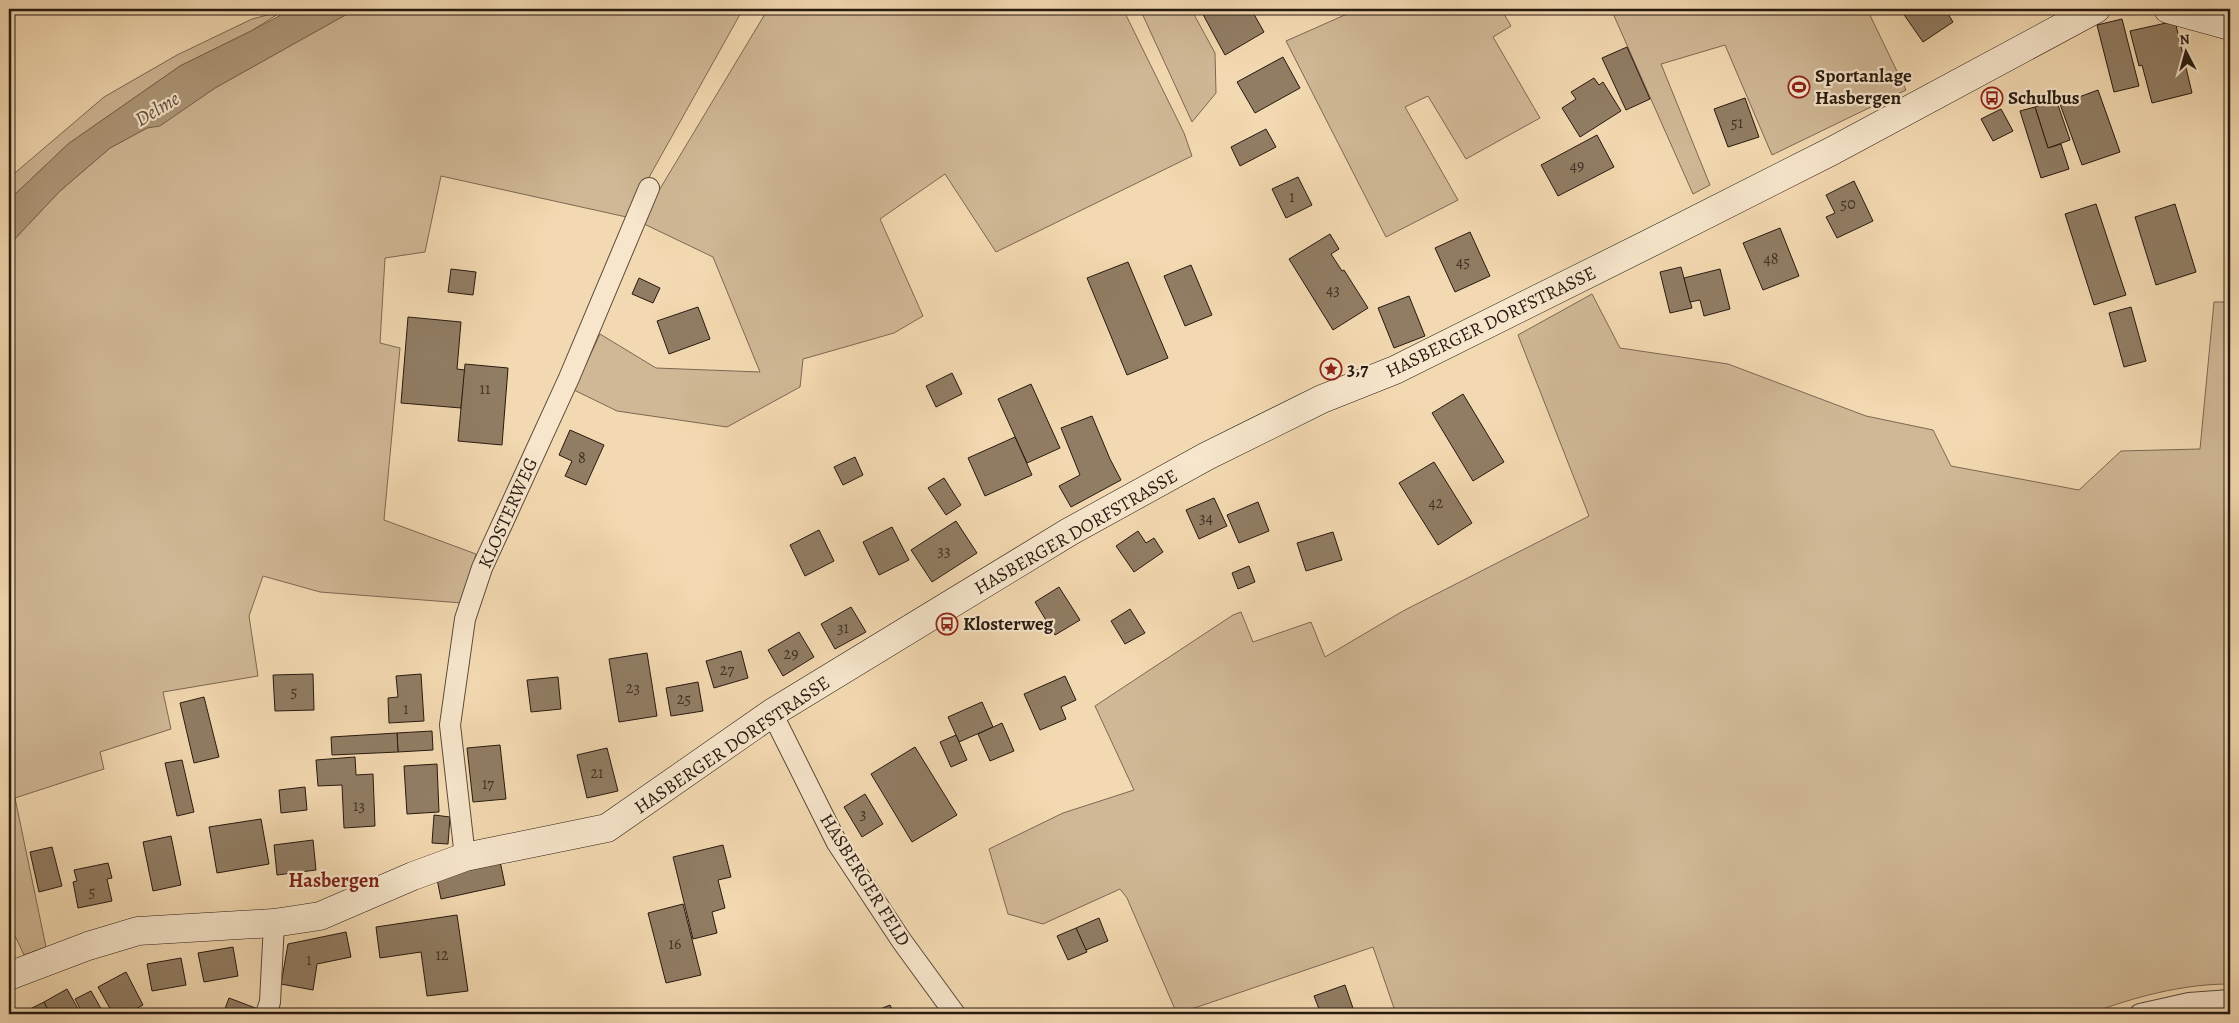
<svg xmlns="http://www.w3.org/2000/svg" width="2239" height="1023" font-family="Alegreya,serif">
	<style>
		.green { fill: #d0b896; stroke: #7c6853 }
		.water { fill: #ae987a; stroke: #786550 }
		.building { fill: #917d64; stroke: #271910 }
		.lines { fill: none; stroke-linecap: round; stroke-linejoin: round }
		.street-casing { stroke: #5a4938; stroke-width: 22 }
		.secondary-casing { stroke: #271910; stroke-width: 29 }
		.street { stroke: #f7e6cc; stroke-width: 20 }
		.secondary { stroke: #f7e6cc; stroke-width: 28 }
		.labels { text-anchor: middle; dominant-baseline: central; stroke-width: 4.5; stroke-linejoin: round; paint-order: stroke }
		.number-label { font-size: 16px; fill: #423225 }
		.poi-label { font-size: 19px; font-weight: bold; fill: #271910; stroke: #f7e6cc; text-anchor: start }
		.street-label { font-size: 19px; fill: #271910; stroke: #f7e6cc }
		.water-label { font-size: 20px; font-style: italic; fill: #5d4c3a; stroke: #f7e6cc }
		.neighbourhood-label { font-size: 20px; font-weight: bold; fill: #7a1f14; stroke: #f7e6cc }
	</style>
	<rect width="100%" height="100%" fill="#f3d9b1"/>
	<filter id="stains"><feTurbulence type="fractalNoise" baseFrequency=".004" numOctaves="4"/><feColorMatrix values="0 0 0 0 .2 0 0 0 0 .09 0 0 0 0 .02 0 0 0 .5 -.17"/></filter>
	<radialGradient id="worn" r=".72"><stop offset=".6" stop-color="#630" stop-opacity="0"/><stop offset="1" stop-color="#630" stop-opacity=".3"/></radialGradient>
	<!-- green -->
	<g class="green">
		<path d="M283,9H286L251,31L180,66L68,144L9,200V178L104,97L177,55L252,19L283,11Z"/>
		<path d="M356,9H743L638,197L631,218L441,176L425,252L385,258L380,343L400,348L384,520L476,554L462,603L320,592L263,576L249,616L258,676L163,692L171,729L100,752L104,769L15,798L46,947L24,955L9,923V245L60,191L110,148L147,128L160,125L215,88Z"/>
		<path d="M768,9H1123L1184,133L1192,156L996,252L945,174L880,219L923,316L894,333L803,359L800,387L727,427L617,411L574,390L600,334L656,368L760,372L713,257L640,222Z"/>
		<path d="M1140,9H1191L1215,53L1216,93L1192,122Z"/>
		<path d="M1344,9H1501L1511,26L1493,37L1540,118L1466,159L1428,96L1405,107L1458,200L1386,237L1286,41L1347,14Z"/>
		<path d="M1611,9H1867L1906,90L1772,155L1725,45L1661,64L1710,185L1693,194Z"/>
		<path d="M1592,294L1620,348L1728,364L1866,416L1933,430L1951,466L2079,490L2121,451L2200,449L2214,302H2230V984C2182,984 2134,997 2089,1014H1396L1373,947L1177,1014L1127,898L1120,889L1043,924L1008,914L989,849L1063,813L1134,790L1095,706L1233,615L1241,612L1253,642L1311,622L1325,657L1403,611L1589,516L1518,335Z"/>
	</g>
	<!-- water -->
	<path class="water" d="M292,9H356L215,88L160,126L147,128L110,148L60,191L9,245V200L68,144L180,66L251,31Z"/>
	<!-- building -->
	<g class="building">
		<path d="M1200,9H1251L1264,32L1225,55Z"/>
		<path d="M1900,9H1945L1953,22L1923,42Z"/>
		<path d="M2122,19L2139,86L2114,92L2097,25Z"/>
		<path d="M2175,21L2192,93L2152,103L2142,65L2139,66L2130,31Z"/>
		<path d="M1627,47L1650,99L1626,110L1602,58Z"/>
		<path d="M1283,57L1300,88L1255,113L1237,82Z"/>
		<path d="M1594,78L1599,85L1603,82L1621,111L1580,137L1562,108L1576,99L1571,92Z"/>
		<path d="M2098,90L2120,152L2082,165L2060,104Z"/>
		<path d="M1745,98L1759,137L1728,147L1714,109Z"/>
		<path d="M2056,99L2070,140L2048,148L2035,107Z"/>
		<path d="M2035,107L2048,148L2061,144L2069,169L2041,178L2020,111Z"/>
		<path d="M2001,109L2013,131L1993,141L1981,119Z"/>
		<path d="M1266,129L1276,147L1240,166L1231,147Z"/>
		<path d="M1597,135L1614,167L1558,196L1541,165Z"/>
		<path d="M1298,177L1312,205L1286,218L1272,189Z"/>
		<path d="M1854,181L1873,221L1837,238L1826,217L1835,213L1826,195Z"/>
		<path d="M2096,204L2126,295L2094,305L2065,214Z"/>
		<path d="M2175,204L2196,272L2156,285L2135,217Z"/>
		<path d="M1780,228L1799,276L1763,290L1743,243Z"/>
		<path d="M1470,232L1490,276L1455,292L1435,248Z"/>
		<path d="M1330,234L1339,249L1331,254L1342,271L1344,270L1368,308L1333,330L1289,259Z"/>
		<path d="M1128,262L1168,358L1127,375L1087,278Z"/>
		<path d="M1191,265L1212,315L1185,326L1164,276Z"/>
		<path d="M1681,267L1692,308L1670,313L1660,272Z"/>
		<path d="M451,269L476,272L473,295L448,292Z"/>
		<path d="M1720,269L1730,309L1704,316L1700,300L1690,302L1684,278Z"/>
		<path d="M639,278L660,288L653,303L632,294Z"/>
		<path d="M1409,296L1425,336L1394,348L1378,308Z"/>
		<path d="M698,307L710,339L669,354L657,321Z"/>
		<path d="M2131,307L2146,361L2124,367L2109,313Z"/>
		<path d="M408,317L461,322L457,369L465,370L461,408L401,403Z"/>
		<path d="M465,364L508,368L502,445L458,441Z"/>
		<path d="M952,373L962,394L936,407L926,386Z"/>
		<path d="M1031,384L1060,448L1027,463L998,399Z"/>
		<path d="M1463,394L1504,462L1473,481L1432,413Z"/>
		<path d="M1092,416L1110,459L1121,480L1071,507L1059,486L1080,475L1061,428Z"/>
		<path d="M570,430L604,445L586,485L565,476L572,461L559,455Z"/>
		<path d="M1015,437L1032,475L985,496L968,458Z"/>
		<path d="M855,457L863,475L843,485L834,467Z"/>
		<path d="M1434,462L1472,523L1438,545L1399,483Z"/>
		<path d="M944,478L961,505L946,515L928,488Z"/>
		<path d="M1214,498L1227,526L1199,539L1186,510Z"/>
		<path d="M1258,502L1269,531L1239,543L1227,515Z"/>
		<path d="M956,521L977,553L932,582L911,550Z"/>
		<path d="M892,527L909,560L879,575L863,542Z"/>
		<path d="M819,530L834,561L805,576L790,545Z"/>
		<path d="M1138,531L1146,543L1154,538L1163,552L1134,572L1116,546Z"/>
		<path d="M1333,532L1342,560L1306,571L1297,543Z"/>
		<path d="M1249,566L1255,582L1238,589L1232,573Z"/>
		<path d="M1059,587L1080,620L1055,635L1035,602Z"/>
		<path d="M851,607L866,632L835,649L821,624Z"/>
		<path d="M1130,609L1145,633L1125,644L1111,621Z"/>
		<path d="M799,632L814,657L783,676L768,650Z"/>
		<path d="M741,651L748,678L714,688L706,661Z"/>
		<path d="M647,653L657,716L619,722L609,659Z"/>
		<path d="M313,674L314,710L275,711L273,675Z"/>
		<path d="M421,674L424,721L389,723L388,698L398,697L396,676Z"/>
		<path d="M1065,676L1076,700L1061,707L1066,719L1040,730L1024,694Z"/>
		<path d="M558,677L561,709L531,712L527,680Z"/>
		<path d="M698,682L703,711L671,716L666,688Z"/>
		<path d="M204,697L219,757L194,763L180,703Z"/>
		<path d="M982,702L993,727L959,742L948,717Z"/>
		<path d="M1002,723L1014,751L990,761L978,734Z"/>
		<path d="M432,731L433,750L398,752L397,733Z"/>
		<path d="M397,733L398,752L332,755L331,737Z"/>
		<path d="M956,735L967,760L951,767L940,742Z"/>
		<path d="M500,745L506,799L473,802L467,748Z"/>
		<path d="M915,747L957,815L912,842L871,774Z"/>
		<path d="M607,748L618,791L587,798L577,755Z"/>
		<path d="M355,757L356,775L373,774L375,826L344,828L342,785L318,786L316,760Z"/>
		<path d="M182,760L194,812L177,816L165,763Z"/>
		<path d="M437,764L439,812L407,814L404,766Z"/>
		<path d="M305,787L307,810L281,813L279,790Z"/>
		<path d="M865,794L883,824L862,837L844,807Z"/>
		<path d="M434,815L450,817L448,844L432,843Z"/>
		<path d="M261,819L269,864L217,873L209,827Z"/>
		<path d="M171,836L181,885L153,891L143,842Z"/>
		<path d="M313,840L316,870L277,875L274,845Z"/>
		<path d="M723,845L731,877L718,880L725,908L712,912L717,933L693,939L673,857Z"/>
		<path d="M52,847L62,886L39,892L30,852Z"/>
		<path d="M500,861L505,885L441,899L436,874Z"/>
		<path d="M108,863L112,878L107,879L112,901L78,908L73,882L77,881L74,870Z"/>
		<path d="M683,904L701,975L666,983L648,913Z"/>
		<path d="M457,915L468,991L427,996L421,952L380,958L376,927Z"/>
		<path d="M1099,918L1108,941L1086,950L1076,928Z"/>
		<path d="M1076,928L1087,952L1068,960L1057,936Z"/>
		<path d="M346,932L351,957L317,964L313,990L281,984L288,944Z"/>
		<path d="M233,947L238,976L204,982L198,953Z"/>
		<path d="M181,958L186,985L152,991L147,964Z"/>
		<path d="M126,972L143,1005L127,1014H113L98,987Z"/>
		<path d="M1345,985L1355,1014H1321L1314,996Z"/>
		<path d="M67,989L81,1014H50L44,1002Z"/>
		<path d="M91,991L104,1014H83L75,999Z"/>
		<path d="M229,998L258,1009L256,1014H223Z"/>
		<path d="M44,1002L50,1014H20Z"/>
		<path d="M890,1005L894,1014H868Z"/>
	</g>
	<g class="lines">
		<!-- street casing -->
		<g class="street-casing">
			<g id="street">
				<path d="M772,713L837,843L901,940L955,1014"/>
				<path d="M465,857L450,725L465,619L482,568L569,378L649,188"/>
				<path d="M266,1014L270,1002L274,923"/>
				<path d="M2140,1014L2189,1003L2230,1000"/>
			</g>
		</g>
		<!-- secondary casing -->
		<g class="secondary-casing">
			<g id="secondary">
				<path d="M2168,9L2230,26"/>
				<path d="M9,976L88,946L138,931L274,923L320,916L413,876L465,857L607,828L772,713L1069,532L1207,456L1322,399L1395,370L1648,244L1832,151L2096,9"/>
			</g>
		</g>
		<!-- street -->
		<use href="#street" class="street"/>
		<!-- secondary -->
		<use href="#secondary" class="secondary"/>
	</g>
	<!-- icons -->
	<defs>
		<g id="stadium-ring" transform="scale(1.125)"><circle r="9.5" fill="#f7e6cc" stroke="#8f2418" stroke-width="1.5"/><path d="M0-5a6.5 5 0 1 0 0 10a6.5 5 0 1 0 0-10ZM-3.5-1.8h7v3.6h-7Z" fill="#8f2418"/></g>
		<g id="bus-ring" transform="scale(1.125)"><circle r="9.5" fill="#f7e6cc" stroke="#8f2418" stroke-width="1.5"/><path d="M-5-6H5V4H4V6H2V4H-2V6H-4V4H-5ZM-3.5-4V0h7V-4ZM-3.5 1.2v1.5H-2V1.2ZM2 1.2v1.5H3.5V1.2Z" fill="#8f2418"/></g>
		<g id="sight-ring" transform="scale(1.125)"><circle r="9.5" fill="#f7e6cc" stroke="#8f2418" stroke-width="1.5"/><path d="M0-6L1.8-2.2L6-1.7L2.9 1.2L3.7 5.4L0 3.3L-3.7 5.4L-2.9 1.2L-6-1.7L-1.8-2.2Z" fill="#8f2418"/></g>
	</defs>
	<g fill-rule="evenodd">
		<use href="#stadium-ring" x="1799" y="87"/>
		<use href="#bus-ring" x="1992" y="98"/>
		<use href="#sight-ring" x="1331" y="369"/>
		<use href="#bus-ring" x="947" y="624"/>
	</g>
	<g class="labels">
		<!-- number labels -->
		<g class="number-label">
			<text x="1737" y="123">51</text>
			<text x="1577" y="166">49</text>
			<text x="1292" y="197">1</text>
			<text x="1848" y="204">50</text>
			<text x="1771" y="259">48</text>
			<text x="1463" y="262">45</text>
			<text x="1333" y="290">43</text>
			<text x="485" y="389">11</text>
			<text x="582" y="458">8</text>
			<text x="1436" y="503">42</text>
			<text x="1206" y="518">34</text>
			<text x="944" y="551">33</text>
			<text x="843" y="628">31</text>
			<text x="791" y="654">29</text>
			<text x="727" y="670">27</text>
			<text x="633" y="688">23</text>
			<text x="294" y="692">5</text>
			<text x="684" y="699">25</text>
			<text x="406" y="709">1</text>
			<text x="597" y="773">21</text>
			<text x="488" y="784">17</text>
			<text x="359" y="806">13</text>
			<text x="863" y="814">3</text>
			<text x="92" y="892">5</text>
			<text x="675" y="944">16</text>
			<text x="442" y="955">12</text>
			<text x="309" y="960">1</text>
		</g>
		<!-- poi labels -->
		<g class="poi-label">
			<text x="1815" y="76">Sportanlage<tspan x="1815" dy="22">Hasbergen</tspan></text>
			<text x="2008" y="98">Schulbus</text>
			<text x="1347" y="369">3,7</text>
			<text x="963" y="624">Klosterweg</text>
		</g>
		<!-- street labels -->
		<g class="street-label">
			<text transform="translate(1491 322) rotate(-26)">HASBERGER DORFSTRASSE</text>
			<text transform="translate(508 513) rotate(-66)">KLOSTERWEG</text>
			<text transform="translate(1076 532) rotate(-30)">HASBERGER DORFSTRASSE</text>
			<text transform="translate(732 745) rotate(-34)">HASBERGER DORFSTRASSE</text>
			<text transform="translate(865 880) rotate(58)">HASBERGER FELD</text>
		</g>
		<!-- water labels -->
		<g class="water-label">
			<text transform="translate(157 109) rotate(-31)">Delme</text>
		</g>
		<!-- neighbourhood labels -->
		<g class="neighbourhood-label">
			<text x="334" y="880">Hasbergen</text>
		</g>
	</g>
	<!-- margin -->
	<rect width="2239" height="1023" fill="none" stroke="#f3d9b1" stroke-width="30"/>
	<rect x="10" y="10" width="2219" height="1003" fill="none" stroke="#271910" stroke-width="2.5"/>
	<rect x="15" y="15" width="2209" height="993" fill="none" stroke="#271910"/>
	<!-- north arrow -->
	<g transform="translate(2186 52) rotate(354)" stroke="#f7e6cc" stroke-width="4" paint-order="stroke">
	<path d="M0-4L9 19L0 12L-9 19Z" fill="#271910"/>
	<text y="-8" font-size="14" font-weight="bold" text-anchor="middle" fill="#271910">N</text>
	</g>
	<rect width="100%" height="100%" filter="url(#stains)"/>
	<rect width="100%" height="100%" fill="url(#worn)"/>
</svg>
